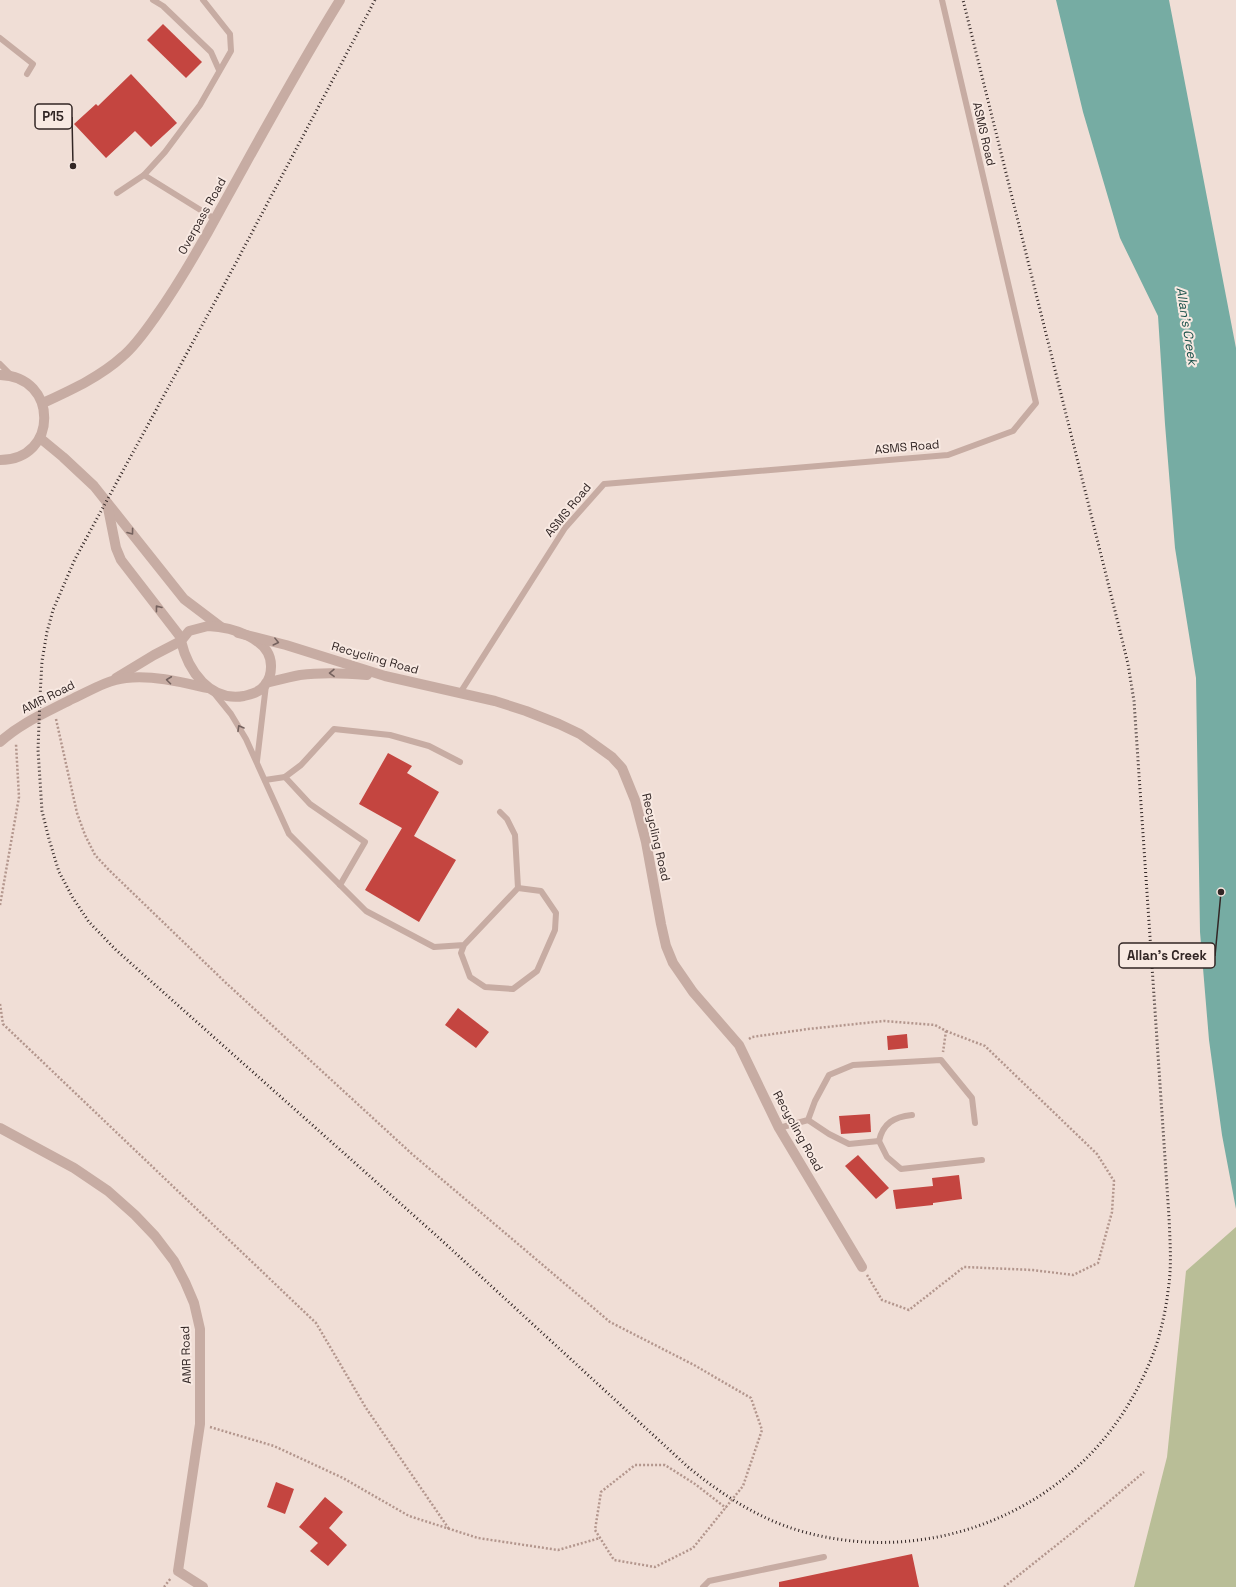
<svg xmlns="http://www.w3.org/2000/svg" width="1236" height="1587" font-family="'Space Grotesk',sans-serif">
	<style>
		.green { fill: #b9be97 }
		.water { fill: #76aca3 }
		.building { fill: #c44540 }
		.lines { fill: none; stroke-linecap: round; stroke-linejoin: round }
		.path { stroke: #b3968d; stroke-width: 2.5; stroke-dasharray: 2 2; stroke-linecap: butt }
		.service { stroke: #c7aca3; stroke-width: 6 }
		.minor { stroke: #c7aca3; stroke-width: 10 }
		.rail { stroke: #322625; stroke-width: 3; stroke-dasharray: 1 3; stroke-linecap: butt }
		.oneway { stroke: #75625e }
		.labels { text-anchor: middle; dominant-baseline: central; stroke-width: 4; stroke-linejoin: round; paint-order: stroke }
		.street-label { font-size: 12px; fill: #322625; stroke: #f8e9e2 }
		.water-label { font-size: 13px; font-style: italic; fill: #1b524b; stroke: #f8e9e2 }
		.leader { fill: none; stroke: #322625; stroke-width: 1.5 }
		.callout-dot { fill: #322625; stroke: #f8e9e2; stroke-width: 1.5 }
		.callout { fill: #f8e9e2; stroke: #322625; stroke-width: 1.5 }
		.callout-label { font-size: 13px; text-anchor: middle; font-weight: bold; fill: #322625 }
	</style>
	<rect width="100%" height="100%" fill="#f0ded6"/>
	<!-- green -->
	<path class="green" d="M1236,1227V1587H1134L1167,1457L1186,1271Z"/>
	<!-- water -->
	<path class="water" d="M1056,0H1169L1236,348V1209L1222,1135L1209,1040L1200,932L1196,678L1175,548L1165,424L1158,316L1120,238L1083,112Z"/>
	<!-- building -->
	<g class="building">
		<path d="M163,24L202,62L186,78L147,40Z"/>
		<path d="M131,74L177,123L151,147L135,131L106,158L74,124L96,104L98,106Z"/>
		<path d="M388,753L412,766L407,773L439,792L414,836L456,860L419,922L365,890L402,828L359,804Z"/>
		<path d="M458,1008L489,1032L476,1048L445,1025Z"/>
		<path d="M907,1034L908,1048L888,1050L887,1036Z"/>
		<path d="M870,1114L871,1132L841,1134L839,1116Z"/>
		<path d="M858,1155L889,1188L876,1199L845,1166Z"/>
		<path d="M959,1175L962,1199L933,1203V1205L896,1209L893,1190L933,1186L932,1178Z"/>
		<path d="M276,1482L294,1489L285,1514L267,1507Z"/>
		<path d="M325,1497L343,1512L329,1528L347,1545L328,1566L310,1551L318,1543L299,1527Z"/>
		<path d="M912,1554L919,1587H779V1582Z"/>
	</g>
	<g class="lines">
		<!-- path -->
		<g class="path">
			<path d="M56,719L77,813L85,835L95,855L109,870L225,982L412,1154L610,1322L694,1365L751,1398L762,1430L743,1486L693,1548L655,1567L614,1560L595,1530L601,1492L635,1465H665L695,1484L726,1508"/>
			<path d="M0,905L19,797L16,744"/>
			<path d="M0,1004L3,1024L316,1323L366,1408L449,1529"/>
			<path d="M749,1039L752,1037L808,1029L884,1021L935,1025L946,1031L943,1052"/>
			<path d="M867,1275L882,1300L909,1310L964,1267L1033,1270L1073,1275L1098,1263L1112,1212L1114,1181L1097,1154L985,1046L946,1031"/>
			<path d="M210,1427L274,1446L343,1478L409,1516L478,1538L558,1550L600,1538"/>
			<path d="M164,1587L171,1578"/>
			<path d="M1004,1587L1073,1532L1144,1472"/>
		</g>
		<!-- service -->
		<g class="service">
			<path d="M153,0L163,6L211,52L219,70"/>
			<path d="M0,38L33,64L27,74"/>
			<path d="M144,175L165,152L200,105L231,51L230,34L203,0"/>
			<path d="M117,193L144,175L215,219"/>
			<path d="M0,364L11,375"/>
			<path d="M214,693L231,714L246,739L289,834L366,911L434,947L464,945L518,888L541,891L556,913L555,930L537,971L513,989L485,987L470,977L461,953L464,945"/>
			<path d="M460,693L565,528L604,484L948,455L1013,431L1036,403L942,0"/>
			<path d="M257,761L266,685"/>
			<path d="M285,777L310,804L365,842L340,885"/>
			<path d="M265,780L285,777L301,765L334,729L390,735L429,746L460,762"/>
			<path d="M500,812L507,819L515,835L518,888"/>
			<path d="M808,1120L829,1134L849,1144L879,1141L887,1157L901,1169L982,1160"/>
			<path d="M779,1128L808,1120L815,1101L829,1075L853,1065L941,1060L972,1098L975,1123"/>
			<path d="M879,1141C883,1123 894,1117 912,1115"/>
			<path d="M703,1587L709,1581L824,1557"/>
		</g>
		<!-- minor -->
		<g class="minor">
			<path d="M0,375C59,376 59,460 0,460"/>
			<path d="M43,403C71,390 100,377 123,356C136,345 146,330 156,316C180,282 200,247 220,210C259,140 297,69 340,0"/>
			<path d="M40,438L63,457L94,486L184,599L221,627"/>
			<path d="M107,503L116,548L121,560L182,639"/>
			<path d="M208,626C231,627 272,638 271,667C271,673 269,680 265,685C260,692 252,694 244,696C210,702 188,671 181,641L189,631Z"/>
			<path d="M238,633L286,645L385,676L495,701L526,711L559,724L580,734L612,757L622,768L635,800L646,842L661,924L666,946L673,963L693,992L739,1045L779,1128L862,1267"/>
			<path d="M116,678L154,655L181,641"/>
			<path d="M266,683C278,680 289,677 300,675C323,672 344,673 367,675"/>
			<path d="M0,742C21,723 45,713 70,700C88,692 106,680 126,678C153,675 181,682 207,688"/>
			<path d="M0,1128L74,1168L108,1191L135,1215L155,1236L174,1261L185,1282L194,1303L200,1329V1424L178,1571L203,1587"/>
		</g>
		<!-- rail -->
		<path class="rail" d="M375,0L230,274L75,559L53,610L47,632L42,661L40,697L38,750L42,811L49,839L59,872L73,898L89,922L116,950L438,1237L688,1467C720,1493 754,1516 794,1529C918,1568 1055,1520 1125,1410C1138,1389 1149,1367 1157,1343C1162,1326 1166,1309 1168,1291C1172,1267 1170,1242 1169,1217L1134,701L1128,664L1119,627L963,0"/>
	</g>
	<!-- one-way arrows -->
	<defs><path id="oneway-chevron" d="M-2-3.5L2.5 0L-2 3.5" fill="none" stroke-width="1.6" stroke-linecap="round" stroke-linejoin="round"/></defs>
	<g class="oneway">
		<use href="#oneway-chevron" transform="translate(131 532) rotate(53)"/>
		<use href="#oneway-chevron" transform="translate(158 608) rotate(-128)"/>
		<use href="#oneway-chevron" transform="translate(276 642) rotate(14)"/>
		<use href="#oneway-chevron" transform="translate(332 673) rotate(179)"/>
		<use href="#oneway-chevron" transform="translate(169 680) rotate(-173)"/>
		<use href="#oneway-chevron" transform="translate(240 728) rotate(-120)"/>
	</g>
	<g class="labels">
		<!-- street labels -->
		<g class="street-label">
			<text transform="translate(984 134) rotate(77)">ASMS Road</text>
			<text transform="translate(202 216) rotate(-61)">Overpass Road</text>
			<text transform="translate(907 447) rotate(-5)">ASMS Road</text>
			<text transform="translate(568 510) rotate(-51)">ASMS Road</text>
			<text transform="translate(375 658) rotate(16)">Recycling Road</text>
			<text transform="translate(48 697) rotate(-27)">AMR Road</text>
			<text transform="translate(656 837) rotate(77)">Recycling Road</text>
			<text transform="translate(798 1131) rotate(61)">Recycling Road</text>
			<text transform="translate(186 1355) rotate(-92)">AMR Road</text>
		</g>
		<!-- water labels -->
		<g class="water-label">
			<text transform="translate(1187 326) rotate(81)">Allan's Creek</text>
		</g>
	</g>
	<!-- callouts -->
	<path class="leader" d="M73 166L72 117M1221 892L1215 956"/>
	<g class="callout-dot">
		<circle cx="73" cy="166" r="4"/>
		<circle cx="1221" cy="892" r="4"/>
	</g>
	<g class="callout">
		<rect x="35" y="104" width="37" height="25" rx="4"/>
		<rect x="1119" y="943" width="96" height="25" rx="4"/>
	</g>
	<g class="callout-label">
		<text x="53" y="121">P15</text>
		<text x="1167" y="960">Allan's Creek</text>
	</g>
</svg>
